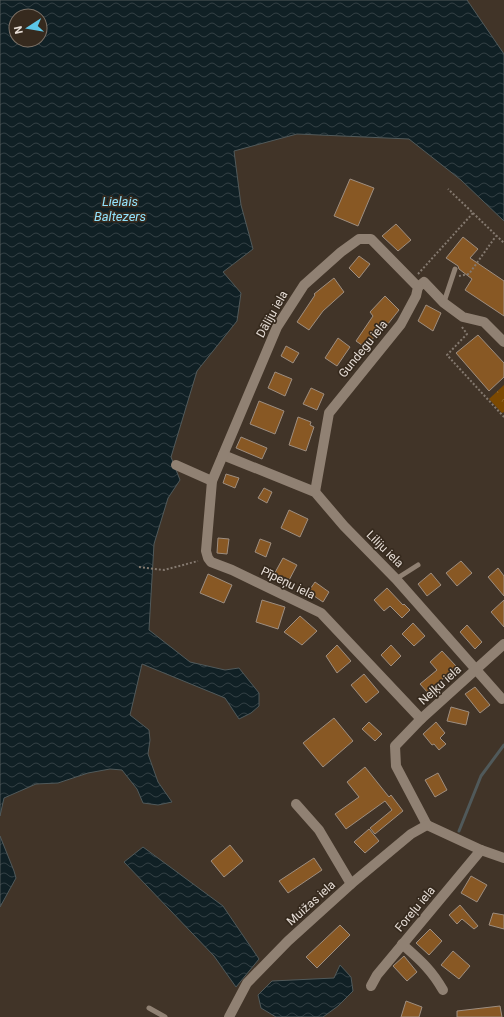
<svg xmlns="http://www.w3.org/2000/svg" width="504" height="1017" font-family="Roboto,sans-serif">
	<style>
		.park { fill: url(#park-crowns) }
		.water { fill: url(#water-waves); stroke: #50595a; fill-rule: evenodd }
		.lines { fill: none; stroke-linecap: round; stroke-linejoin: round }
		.stream { stroke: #50595a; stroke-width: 3 }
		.building { fill: #885824; stroke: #9e8e80 }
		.path { stroke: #84796f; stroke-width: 2; stroke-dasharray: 2 2; stroke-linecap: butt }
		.service { stroke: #908173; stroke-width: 5 }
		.minor { stroke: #908173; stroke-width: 10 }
		.labels { text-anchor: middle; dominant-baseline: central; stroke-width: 3.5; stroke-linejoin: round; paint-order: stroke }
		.street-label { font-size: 12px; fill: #e6ddd6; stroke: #362a1e }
		.water-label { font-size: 13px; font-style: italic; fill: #91e2fc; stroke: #362a1e }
	</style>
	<defs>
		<pattern id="park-crowns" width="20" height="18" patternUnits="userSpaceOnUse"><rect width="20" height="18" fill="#7b4902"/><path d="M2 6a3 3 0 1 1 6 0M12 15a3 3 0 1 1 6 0" fill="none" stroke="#8e6326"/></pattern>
		<pattern id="water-waves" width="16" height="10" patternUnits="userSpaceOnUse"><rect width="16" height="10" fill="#102025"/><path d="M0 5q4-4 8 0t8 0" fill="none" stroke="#334044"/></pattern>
	</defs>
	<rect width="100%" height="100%" fill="#413428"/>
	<!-- park -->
	<path class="park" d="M504,385V412L502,413L489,399Z"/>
	<!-- water -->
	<g class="water">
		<path d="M0,0H467L504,54V221L461,180L409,139L297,134L234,151L241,205L253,249L223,272L241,293L237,321L197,371L171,457L180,480L168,498L154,544L149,630L190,662L225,670L239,668L259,693V706L251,713L239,719L225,698L142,664L130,715L149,730L150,740L148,754L158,782L172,802L158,805L143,803L137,789L122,770L110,769L88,773L58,783L36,784L4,798L0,816ZM16,16H40V40H16Z"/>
		<path d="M0,836L14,871L16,878L0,907Z"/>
		<path d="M143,847L223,906L259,959L236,987L214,956L124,862Z"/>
		<path d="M340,965L351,977L353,991L338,1006L323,1017H276L261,1008L258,995L272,981L334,978Z"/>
	</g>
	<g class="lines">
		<!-- stream -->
		<path class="stream" d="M459,831L481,776L504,745"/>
	</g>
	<!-- building -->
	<g class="building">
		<path d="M350,179L374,188L358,226L334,216Z"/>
		<path d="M396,224L411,240L398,251L382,236Z"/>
		<path d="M463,237L478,249L470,258L504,281V316L465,290L472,279L459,269L458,266L446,258Z"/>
		<path d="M359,256L370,264L359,278L349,268Z"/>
		<path d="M334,278L344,292L323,311L309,330L297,322L315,295L314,294Z"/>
		<path d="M385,296L399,310L384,329L382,326L366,348L356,341L373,316L370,312Z"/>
		<path d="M426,305L441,313L433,331L418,321Z"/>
		<path d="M478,335L504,363V377L489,391L456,353Z"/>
		<path d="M338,338L350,347L337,366L325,358Z"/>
		<path d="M286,346L299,353L293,363L281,356Z"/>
		<path d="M275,372L292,379L285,396L268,388Z"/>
		<path d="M311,388L324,394L317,410L303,404Z"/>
		<path d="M259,401L284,411L275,434L250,424Z"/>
		<path d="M298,417L311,422L310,425L314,427L306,451L289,445Z"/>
		<path d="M241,437L267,448L262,459L236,448Z"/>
		<path d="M226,474L239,478L235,488L223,483Z"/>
		<path d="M264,488L272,492L267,503L258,498Z"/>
		<path d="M289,510L308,519L300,537L281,528Z"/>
		<path d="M218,538L229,539L227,554L217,553Z"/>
		<path d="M260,539L271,543L266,557L255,552Z"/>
		<path d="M283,558L297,565L286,586L272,578Z"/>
		<path d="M461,561L472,573L457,586L446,573Z"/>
		<path d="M498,568L504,576V596L488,577Z"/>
		<path d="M431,573L441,585L427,596L418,584Z"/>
		<path d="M208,574L232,585L224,603L200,593Z"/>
		<path d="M315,582L329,592L323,602L308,592Z"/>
		<path d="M387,588L403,605L404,604L410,610L402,618L390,606L384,611L374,600Z"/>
		<path d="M262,600L285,607L278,629L256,622Z"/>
		<path d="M504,600V627L491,612Z"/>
		<path d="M300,616L317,631L302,645L284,632Z"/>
		<path d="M413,623L425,636L414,646L402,634Z"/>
		<path d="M467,625L482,642L475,649L460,632Z"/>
		<path d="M337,645L351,661L337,673L326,656Z"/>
		<path d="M391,645L401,656L391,666L381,655Z"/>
		<path d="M442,651L456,666L428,693L420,684L437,670L430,662Z"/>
		<path d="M364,674L379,692L366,703L351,685Z"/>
		<path d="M475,687L490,705L480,713L465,694Z"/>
		<path d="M451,707L469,712L466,725L447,721Z"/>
		<path d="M334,718L353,741L323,767L303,743Z"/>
		<path d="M369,722L382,734L375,741L362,729Z"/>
		<path d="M436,722L445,733L440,738L446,744L439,750L434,744L432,745L423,734Z"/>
		<path d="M365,767L389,797L391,795L403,811L375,834L370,828L392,810L385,801L346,829L335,814L359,797L347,782Z"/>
		<path d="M438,773L447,790L435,797L425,780Z"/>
		<path d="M369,829L379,841L365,853L354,842Z"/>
		<path d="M230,845L243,861L224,877L211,861Z"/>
		<path d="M314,858L322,870L288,893L279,881Z"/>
		<path d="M471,876L487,885L477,902L461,893Z"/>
		<path d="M460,905L478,926L474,929L462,919L457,924L449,915Z"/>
		<path d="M493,913L504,915V929L489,925Z"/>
		<path d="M340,925L350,935L317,968L306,957Z"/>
		<path d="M430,929L442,941L429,955L416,943Z"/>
		<path d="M453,951L470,966L459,979L441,965Z"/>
		<path d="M404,956L417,972L407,981L393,966Z"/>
		<path d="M406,1001L422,1007L419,1017H401Z"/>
		<path d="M500,1006L502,1017H457V1011Z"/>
	</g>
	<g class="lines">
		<!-- path -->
		<g class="path">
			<path d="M473,213L504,243"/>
			<path d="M418,274L473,213L448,189"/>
			<path d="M459,276L469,274L496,236"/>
			<path d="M462,327L467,334L447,355L504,417"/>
			<path d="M139,567L164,570L198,561"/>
		</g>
		<!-- service -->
		<g class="service">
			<path d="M444,302L455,269"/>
			<path d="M396,579L418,565"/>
			<path d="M149,1008L165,1017"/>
		</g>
		<!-- minor -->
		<g class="minor">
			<path d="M418,287L424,282L444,303L463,317L484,322L504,342"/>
			<path d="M223,455L315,492L344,526L396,579L502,699"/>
			<path d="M176,465L212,481"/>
			<path d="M315,492L329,413L401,324L416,296L418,287L371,239H359L341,252L304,285L277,327L212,481L206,551L208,558L211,562L232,570L321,613L421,719"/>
			<path d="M296,804L319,830L351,884"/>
			<path d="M427,825L396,766L395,746L421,719L504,644"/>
			<path d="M427,825L481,850L504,858"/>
			<path d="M402,944C420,960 431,969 443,990"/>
			<path d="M371,986L377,975L481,850"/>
			<path d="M229,1017L247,983L288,941L351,884L411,834L427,825"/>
		</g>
	</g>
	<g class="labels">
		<!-- street labels -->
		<g class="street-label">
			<text transform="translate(272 314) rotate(-61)">Dāliju iela</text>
			<text transform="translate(363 349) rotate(-51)">Gundegu iela</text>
			<text transform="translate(385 549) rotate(45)">Liliju iela</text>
			<text transform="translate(288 583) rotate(26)">Pīpeņu iela</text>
			<text transform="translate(440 685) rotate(-42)">Neļķu iela</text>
			<text transform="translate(311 903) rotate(-42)">Muižas iela</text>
			<text transform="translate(415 909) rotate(-50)">Foreļu iela</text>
		</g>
		<!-- water labels -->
		<g class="water-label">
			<text x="120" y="201">Lielais<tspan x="120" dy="15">Baltezers</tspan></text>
		</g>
	</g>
	<!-- north arrow -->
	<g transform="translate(28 28) rotate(258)"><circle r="19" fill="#362a1e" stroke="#7c7268"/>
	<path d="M0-3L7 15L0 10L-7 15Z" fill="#5cc7e8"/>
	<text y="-6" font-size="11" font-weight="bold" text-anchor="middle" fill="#e6ddd6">N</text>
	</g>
</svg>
